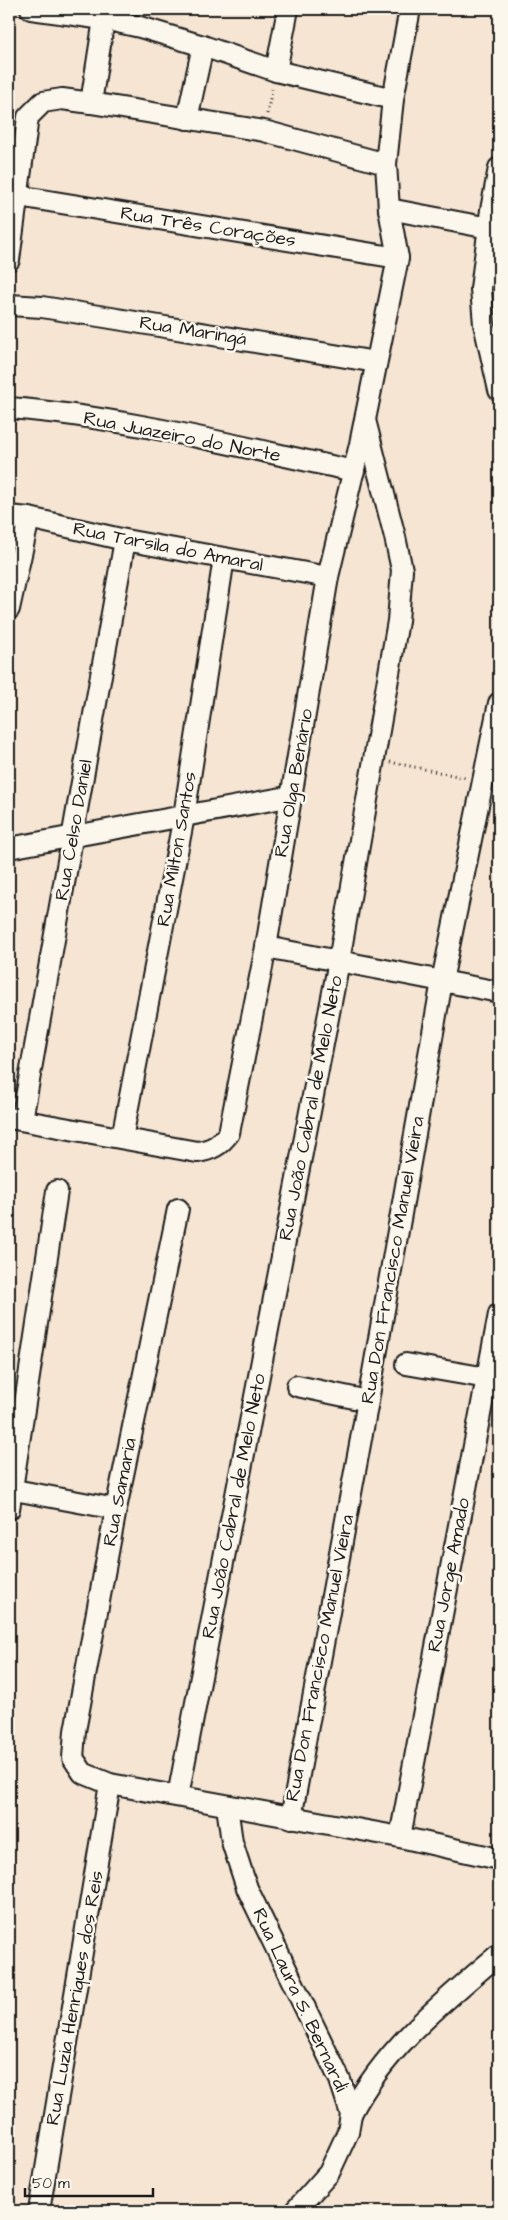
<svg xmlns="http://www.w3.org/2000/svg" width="508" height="2220" font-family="'Architects Daughter',sans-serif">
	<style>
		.park { fill: url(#park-tufts); stroke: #728360 }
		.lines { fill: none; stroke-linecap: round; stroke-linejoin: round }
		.minor-casing { stroke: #1c1c1c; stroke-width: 24 }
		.path { stroke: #1c1c1c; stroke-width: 3; stroke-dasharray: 1 4; stroke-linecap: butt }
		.minor { stroke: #fbf7ec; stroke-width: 20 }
		.labels { text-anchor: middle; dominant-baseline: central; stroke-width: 5; stroke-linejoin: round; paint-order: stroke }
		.street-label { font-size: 19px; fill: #1c1c1c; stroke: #fbf7ec }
	</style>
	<defs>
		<pattern id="park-tufts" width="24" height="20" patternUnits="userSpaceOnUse" patternTransform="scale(1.25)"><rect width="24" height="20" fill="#c9eaa3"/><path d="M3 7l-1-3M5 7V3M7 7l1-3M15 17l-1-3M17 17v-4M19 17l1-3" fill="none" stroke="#acc88c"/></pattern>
	</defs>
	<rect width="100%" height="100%" fill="#f5e5d2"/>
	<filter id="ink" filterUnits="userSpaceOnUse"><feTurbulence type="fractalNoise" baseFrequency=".02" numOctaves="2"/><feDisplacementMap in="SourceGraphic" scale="10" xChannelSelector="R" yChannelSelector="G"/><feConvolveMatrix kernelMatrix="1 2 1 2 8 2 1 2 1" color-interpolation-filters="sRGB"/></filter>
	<g filter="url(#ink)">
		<!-- park -->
		<path class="park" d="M9,522L16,523L9,560Z"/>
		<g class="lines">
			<!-- minor casing -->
			<g class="minor-casing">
				<g id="minor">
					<path d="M31,9L104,19L140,27L203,46L276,71L393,99"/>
					<path d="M276,71L288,9"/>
					<path d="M91,103L104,19"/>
					<path d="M187,119L203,46"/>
					<path d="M499,168L491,210L481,289L484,324L499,390"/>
					<path d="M18,196L398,258"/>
					<path d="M389,209L489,228"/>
					<path d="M9,260L28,117L43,102L62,99L91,103L264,131L386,164"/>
					<path d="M9,305L42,307L105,317L376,362"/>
					<path d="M9,408C125,417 240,447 354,471"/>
					<path d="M9,516L29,518L125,540L328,577"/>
					<path d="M9,609L29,518"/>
					<path d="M9,848L293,796"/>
					<path d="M266,947L499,992"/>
					<path d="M9,1118L197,1152C212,1150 220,1145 229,1133L266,947L328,577L360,444L398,258L389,209L386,164L393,99L410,9"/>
					<path d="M22,1120L125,540"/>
					<path d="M122,1138L184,816L224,558"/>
					<path d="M178,1209L116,1509L75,1731L73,1758L83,1773L110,1784L400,1837L499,1859"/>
					<path d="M406,1364L487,1378"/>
					<path d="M297,1386L368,1401"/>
					<path d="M9,1489L116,1509"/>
					<path d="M9,1509L57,1191"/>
					<path d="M178,1796L339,961L398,621L402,570L395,537L365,420"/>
					<path d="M227,1806L232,1842L247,1888L340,2080L351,2114L348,2132L329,2173L295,2211"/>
					<path d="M291,1818L368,1401L442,981L499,703"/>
					<path d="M400,1837L499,1314"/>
					<path d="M351,2114C384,2049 444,2001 499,1954"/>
					<path d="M39,2211L110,1784"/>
				</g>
			</g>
			<!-- path -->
			<g class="path">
				<path d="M267,114L272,89"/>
				<path d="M390,762L467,778"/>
			</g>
			<!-- minor -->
			<use href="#minor" class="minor"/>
		</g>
	</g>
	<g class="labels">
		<!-- street labels -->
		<g class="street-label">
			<text transform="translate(208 227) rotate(9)">Rua Três Corações</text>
			<text transform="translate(193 331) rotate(9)">Rua Maringá</text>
			<text transform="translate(182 437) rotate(11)">Rua Juazeiro do Norte</text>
			<text transform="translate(168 547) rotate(11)">Rua Tarsila do Amaral</text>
			<text transform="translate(294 783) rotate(-80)">Rua Olga Benário</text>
			<text transform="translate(74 830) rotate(-80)">Rua Celso Daniel</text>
			<text transform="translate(177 849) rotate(-80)">Rua Milton Santos</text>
			<text transform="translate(311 1108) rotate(-79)">Rua João Cabral de Melo Neto</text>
			<text transform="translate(393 1260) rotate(-80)">Rua Don Francisco Manuel Vieira</text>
			<text transform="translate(120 1492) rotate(-79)">Rua Samaria</text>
			<text transform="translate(234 1506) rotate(-79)">Rua João Cabral de Melo Neto</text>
			<text transform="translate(449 1575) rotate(-79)">Rua Jorge Amado</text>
			<text transform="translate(320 1658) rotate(-79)">Rua Don Francisco Manuel Vieira</text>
			<text transform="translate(75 1998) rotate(-80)">Rua Luzia Henriques dos Reis</text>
			<text transform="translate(300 2000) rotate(65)">Rua Laura S. Bernardi</text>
		</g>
	</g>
	<!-- margin -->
	<rect width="508" height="2220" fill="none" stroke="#fbf7ec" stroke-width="30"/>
	<rect x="15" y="15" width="478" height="2190" fill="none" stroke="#1c1c1c" stroke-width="2" filter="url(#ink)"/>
	<!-- scale -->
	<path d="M25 2188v8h128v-8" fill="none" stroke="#1c1c1c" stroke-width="2.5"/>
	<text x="32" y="2188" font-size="15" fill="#1c1c1c" stroke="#fbf7ec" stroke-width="4" paint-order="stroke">50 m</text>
</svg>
